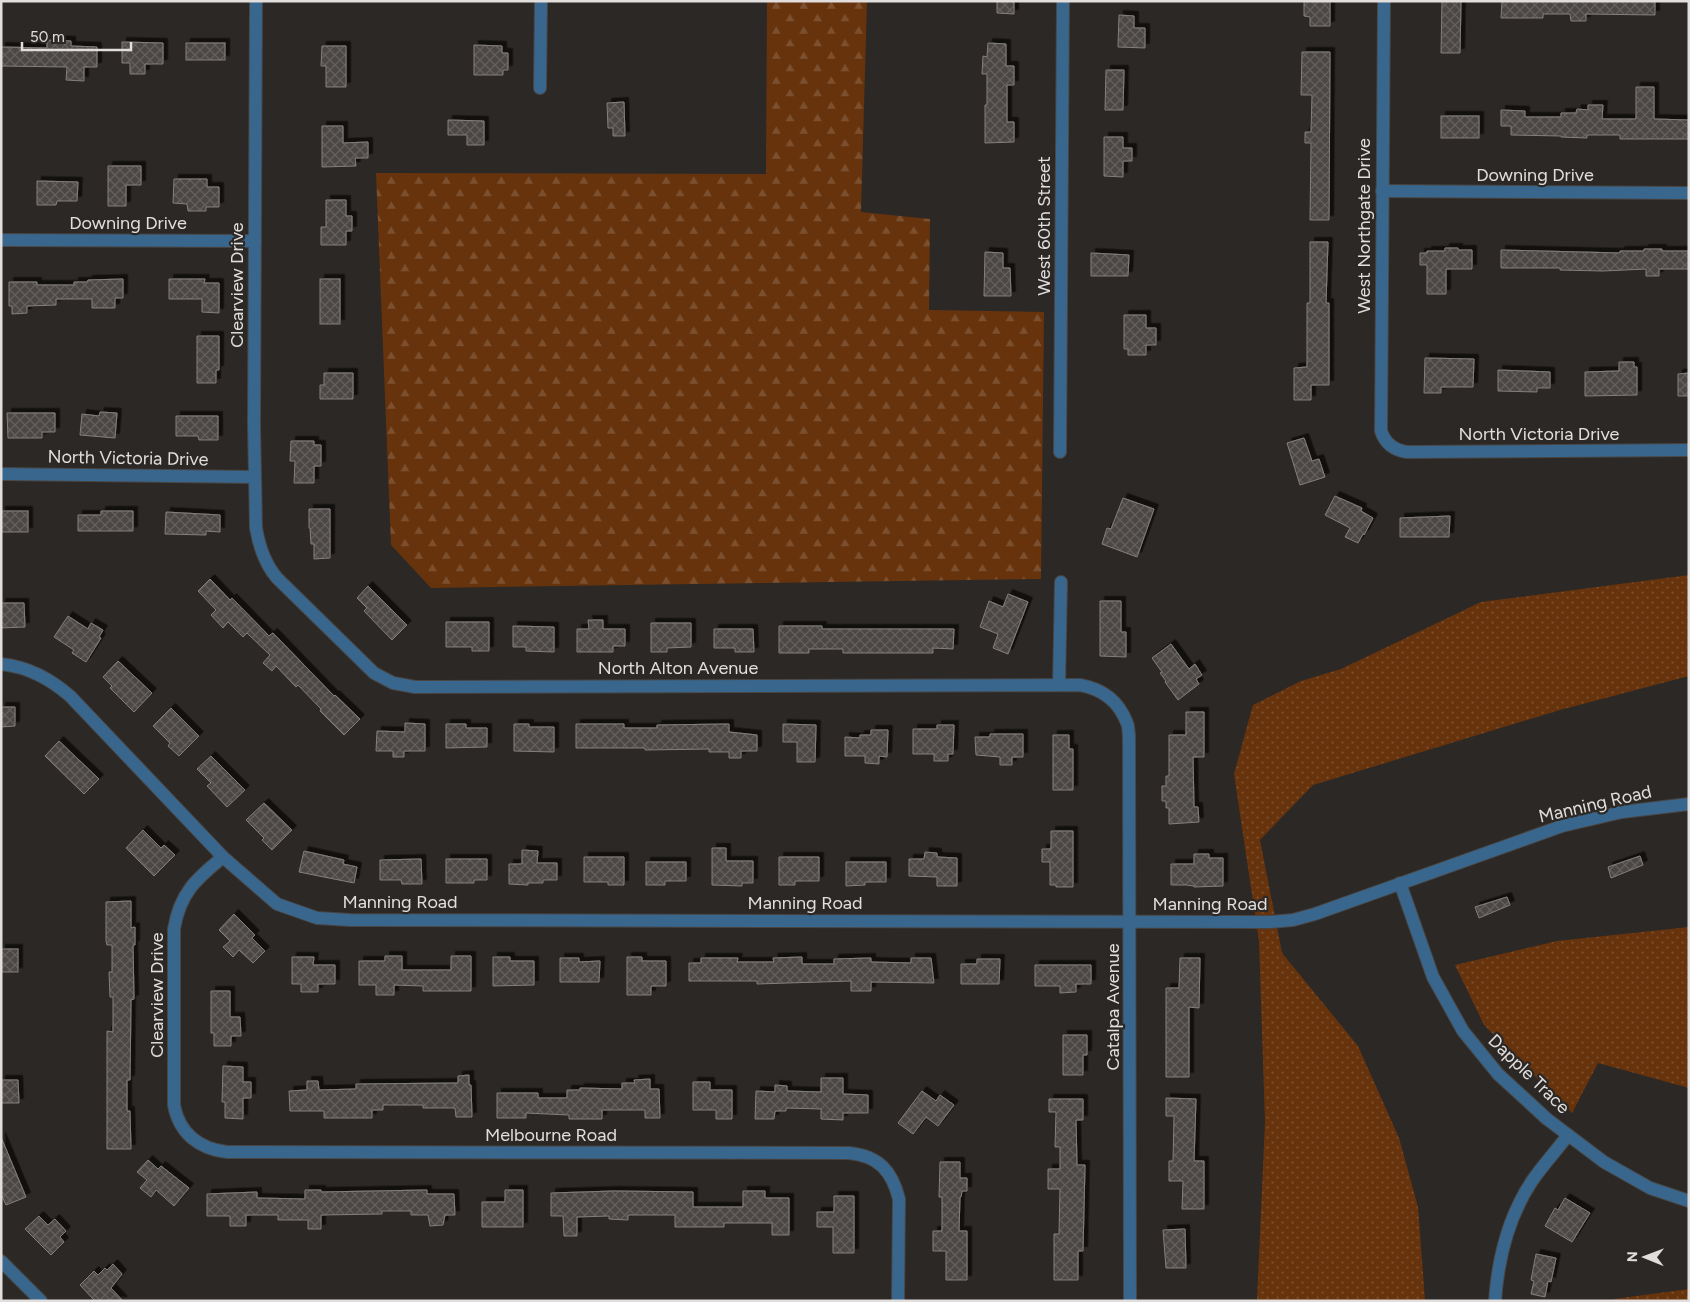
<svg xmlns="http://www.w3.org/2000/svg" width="1690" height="1302" font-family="Figtree,sans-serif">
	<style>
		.grass { fill: url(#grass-dots) }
		.forest { fill: url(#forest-firs) }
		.building { fill: url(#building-cross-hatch); stroke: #847f7c; filter: url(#shadow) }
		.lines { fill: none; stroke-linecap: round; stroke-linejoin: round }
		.minor-casing { stroke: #494542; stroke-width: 14 }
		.minor { stroke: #39668d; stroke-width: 12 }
		.labels { text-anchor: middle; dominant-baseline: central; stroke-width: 4.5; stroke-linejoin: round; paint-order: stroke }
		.street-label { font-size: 18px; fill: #e1dedd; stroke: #2c2825 }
	</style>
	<defs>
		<pattern id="grass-dots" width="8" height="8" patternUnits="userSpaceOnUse" patternTransform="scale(1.25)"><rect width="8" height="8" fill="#67330c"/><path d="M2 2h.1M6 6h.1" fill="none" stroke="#7c502f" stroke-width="1.8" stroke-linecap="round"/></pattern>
		<pattern id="forest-firs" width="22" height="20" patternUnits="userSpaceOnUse" patternTransform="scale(1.25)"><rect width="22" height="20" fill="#67330c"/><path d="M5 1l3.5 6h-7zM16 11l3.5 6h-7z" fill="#7c502f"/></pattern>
		<pattern id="building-cross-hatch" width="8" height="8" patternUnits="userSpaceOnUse" patternTransform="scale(1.25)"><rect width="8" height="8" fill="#4b4644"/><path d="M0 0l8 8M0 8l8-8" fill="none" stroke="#65605f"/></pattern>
		<filter id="shadow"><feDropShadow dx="4.5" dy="-4.5" stdDeviation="0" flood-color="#0009"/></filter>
	</defs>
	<rect width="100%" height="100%" fill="#2c2825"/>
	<!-- grass -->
	<g class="grass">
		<path d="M1689,575V676L1560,710L1313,785L1260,840L1282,953L1358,1046L1399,1138L1418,1207L1425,1301H1257L1265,1122L1259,941L1234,774L1253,705L1301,681L1341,669L1481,602Z"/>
		<path d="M1689,927V1088L1598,1063L1572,1113L1484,1025L1455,965L1557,941Z"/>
		<path d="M1689,1289V1301H1614V1299Z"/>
	</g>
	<!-- forest -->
	<path class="forest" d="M767,1H867L861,212L930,219L929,310L1044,312L1041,579L431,588L391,545L376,173L766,174Z"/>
	<!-- building -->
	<g class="building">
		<path d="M997,1H1014V14L997,13Z"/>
		<path d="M1304,1H1330V26H1310V17L1304,16Z"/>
		<path d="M1442,1H1461L1460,53H1441Z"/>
		<path d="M1502,1H1655V15L1586,14V21H1571L1570,14H1543V18H1501Z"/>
		<path d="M1119,15L1134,16V28H1145V48L1118,47Z"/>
		<path d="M47,40L71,41V46L97,47V67H84V81L66,80L67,67L1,66V47L47,48Z"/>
		<path d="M122,42L163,43V64H145V74H130V63H122Z"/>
		<rect x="186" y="43" width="39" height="17"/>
		<path d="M988,43L1006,44V66H1014V85H1007V122H1014V142L985,143V105H987V74H982L983,56L987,57Z"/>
		<path d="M474,45L502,46V53H508V70H503V75H474Z"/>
		<path d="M322,46H346V87H326V66H321Z"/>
		<path d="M1302,52H1330L1329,220H1310L1311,143H1305V132H1311L1312,95H1301Z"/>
		<path d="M1106,70H1124L1123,110H1105Z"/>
		<path d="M1636,87H1654V119L1689,120V139H1620V135H1587V138L1561,137V136L1511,135V126H1501V110L1525,111V117H1561V113H1576L1577,109L1588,110V105H1603L1602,119H1636Z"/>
		<path d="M624,102L625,136H613V128H608L607,103Z"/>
		<rect x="1441" y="116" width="38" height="22"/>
		<path d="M448,120L484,121V145H467V135H448Z"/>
		<path d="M322,126H343V143L368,142V158H355L356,166L322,167Z"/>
		<path d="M1104,137H1123V148H1132V161H1123V177L1104,176Z"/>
		<path d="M108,166H141V185H126V206H108Z"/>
		<path d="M174,179H207V187H219V207H206V211H188L187,204L173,203Z"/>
		<path d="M37,181L78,182L77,201H57L56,205H37Z"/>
		<path d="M326,200H346V216H352V231H346V245H321V227H326Z"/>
		<path d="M1310,242H1328L1326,303H1329V385H1311V400H1294V368L1307,367V303H1310Z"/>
		<path d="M1445,248H1458V250H1472V269H1446V294H1427V265H1420V253H1427V251H1445Z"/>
		<path d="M1644,249H1662V251H1689V269H1659V276H1646V269L1603,271L1560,270V268H1501V250L1620,253V251H1644Z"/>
		<path d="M985,252L1003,253V268H1010L1011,296H984Z"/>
		<path d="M1091,253L1129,255L1128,276H1091Z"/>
		<path d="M123,279V298H115V308H92V299H56V305L27,306V313L12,314V306H9V282H37V285H74V282H87L88,280Z"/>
		<path d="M169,279H205L204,283H219V313L202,312V299H169Z"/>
		<rect x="320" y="279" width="20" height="45"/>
		<path d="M1124,315H1146V328H1156V345H1146V355H1128V349H1124Z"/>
		<path d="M197,336H219V370H216V383H197Z"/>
		<path d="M1425,358L1474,359L1473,387H1441V393H1424Z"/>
		<path d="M1619,362H1634V367H1637V395L1585,396V372L1619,371Z"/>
		<path d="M1498,370L1550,372V388H1537V392L1498,391Z"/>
		<path d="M324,373H353V399H320V385H324Z"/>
		<path d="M1689,373V396H1678V374Z"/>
		<path d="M100,412L117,413L115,438L80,435L82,414L99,416Z"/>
		<path d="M7,413H55V432H42V438H8Z"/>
		<path d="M176,416H218V440H199L198,436H176Z"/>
		<path d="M1304,438L1312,461L1319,459L1325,477L1300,485L1287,443Z"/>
		<path d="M291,441H314V445H321V466H314V483H294L295,461H290Z"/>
		<path d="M1335,496L1362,508L1361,511L1373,518L1364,535L1363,534L1358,543L1345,537L1350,528L1325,515Z"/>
		<path d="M1123,498L1154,509L1137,557L1102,544L1107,528L1111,529Z"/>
		<path d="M309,509H330V558L314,559V544H311L310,528H309Z"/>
		<rect x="1" y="511" width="27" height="21"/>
		<path d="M101,511H133V531H78V515H101Z"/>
		<path d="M166,512L220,515V532L206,531V535L165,534Z"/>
		<path d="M1450,516L1449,537H1400V518Z"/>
		<path d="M210,579L230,600L232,598L269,636L273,633L334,696L335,695L360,719L344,735L320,711L321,709L298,685L296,687L276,666L272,671L263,663L270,655L247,633L243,637L228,622L223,628L211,615L216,610L198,591Z"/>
		<path d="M368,586L407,625L392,640L364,611L367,608L357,598Z"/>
		<path d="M1008,594L1028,602L1008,654L993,648L998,634L980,627L989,601L1003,607Z"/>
		<path d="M1100,601H1121V632H1126V657L1100,656Z"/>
		<path d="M1,603H24L25,627L1,628Z"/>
		<path d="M68,616L88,629L91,623L103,630L99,637L101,638L86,662L72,653L74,650L54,637Z"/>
		<path d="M588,620H603V629H625V646H613V652H577V629H589Z"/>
		<path d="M446,622H489V651H472V647H446Z"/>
		<path d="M651,623H691V647L667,648V652H651Z"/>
		<path d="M513,626L554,627V652L526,651V647H513Z"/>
		<path d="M779,626H822V629H954L953,649L933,648V653H843V649H809V653H779Z"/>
		<path d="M714,629H753L754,652H735V648H714Z"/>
		<path d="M1171,644L1189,669L1195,664L1202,675L1196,679L1199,684L1178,700L1165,682L1166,681L1160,673L1162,672L1152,658Z"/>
		<path d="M118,661L152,693L134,712L110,688L112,686L103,677Z"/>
		<path d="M1,707H15V726L1,727Z"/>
		<path d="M171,708L199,736L179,756L168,746L170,743L153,726Z"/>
		<path d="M1186,712H1204V757H1193L1194,807H1198L1199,822L1169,824V808H1166V801H1162V786H1166V776H1169V735H1186Z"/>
		<path d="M405,723L425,724V751H404V757H393V751H376L377,731L405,732Z"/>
		<path d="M446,724H466V728H487V747L446,748Z"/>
		<path d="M514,724H529V727H554V752L514,751Z"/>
		<path d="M576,724H624V728H657V725L729,724V732L757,735V751H741V758H729V752H709V749L645,750V748H576Z"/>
		<path d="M783,724L816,725L815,762H797V742H783Z"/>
		<path d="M937,725H954L953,754H948V761H934V754H913V729H937Z"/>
		<path d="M871,730H888L887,757L879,756V764L865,763V756H845V737L860,738V735H871Z"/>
		<path d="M990,734H1023V757H1012V765H1000V757L976,755L975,737H990Z"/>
		<path d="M1053,735H1069V749H1073V790H1053Z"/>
		<path d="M59,741L99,779L84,794L45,756Z"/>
		<path d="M211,756L245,790L227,807L207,786L211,783L197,769Z"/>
		<path d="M264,803L292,830L272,850L262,840L264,838L246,820Z"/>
		<path d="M143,830L161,848L164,845L175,855L154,876L126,848Z"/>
		<path d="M1051,831H1073V887H1056V885H1050V862H1042V849H1051Z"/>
		<path d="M712,848H726V861H753V883H742V886L712,885Z"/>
		<path d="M522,850L538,851L537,863H557V880H543V883H528V885L509,884V864H522Z"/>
		<path d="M304,851L344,860L343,864L357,867L354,883L299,872Z"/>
		<path d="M925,852L937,853V857L957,858V886H937V877L909,876V859H924Z"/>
		<path d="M1194,854H1209V858H1223V886L1194,887V886L1186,885H1171V864H1194Z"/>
		<path d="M1640,856L1643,865L1611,878L1608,867Z"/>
		<path d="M584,857H624V885H608V882H584Z"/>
		<path d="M779,857H819V881H795V885H779Z"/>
		<path d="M421,859L422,884H402L401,880H380V860Z"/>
		<path d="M446,859H487V880H474V883H446Z"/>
		<path d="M646,862H686V881H665V885H646Z"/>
		<path d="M846,862H886V882H865V885L846,886Z"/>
		<path d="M1507,897L1510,905L1479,918L1475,907Z"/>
		<path d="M131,901V928L135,927V945H133L134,999L131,1000L130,1080H127V1111H130L131,1149H107V1031L113,1032V997H110L109,972H112V945H107L106,941V902Z"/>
		<path d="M234,914L255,935L252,938L265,951L253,963L239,950L233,957L223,947L230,941L219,930Z"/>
		<rect x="1" y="949" width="17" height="23"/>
		<path d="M385,956H402V970H451V956H471V991H423V986L394,985V995H376V985H359V961H385Z"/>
		<path d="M292,957H314L313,965H335V984H318V992H301V984H292Z"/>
		<path d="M493,957H510V961H534V985L493,986Z"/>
		<path d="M627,957H642V961H666V986H651V995H627Z"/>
		<path d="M802,957V964H834V959L871,958V962L911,963V958H931L934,983L871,982V991H851V981L757,984V981H689V963H701V958H738L737,962H774L773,958Z"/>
		<path d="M560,958H579V962L600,961L599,982H560Z"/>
		<path d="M1180,958H1200L1199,1008L1189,1007V1077H1166V988H1179Z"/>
		<path d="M977,959H1000L999,984H961V964H977Z"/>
		<path d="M1035,965H1091V984H1076V992L1060,993V986H1035Z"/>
		<path d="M211,991H230V1017H240L241,1036H231V1046H214V1033H211Z"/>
		<path d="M1063,1035H1087V1055H1083V1075H1063Z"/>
		<path d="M223,1066L243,1067V1082H251V1098H243V1119L225,1118V1102H222Z"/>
		<path d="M469,1075V1085H471L472,1117H456L455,1108H423V1105H383V1110H372V1118H324V1111H290L289,1091L307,1090V1081H318L319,1090L356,1089V1084L458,1083V1076Z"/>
		<path d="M821,1078H843V1094L868,1095V1113H843V1120L821,1119V1109L786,1108V1111H775L774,1119H755L756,1091L775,1092V1085L787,1086V1091L821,1092Z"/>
		<path d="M650,1079V1089H659L660,1118H645V1110H602V1119H569V1115L526,1113V1118H497V1093H538V1098H567V1090H580V1088L622,1089V1083H635L634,1080Z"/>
		<path d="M1,1080H18L19,1103H1Z"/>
		<path d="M693,1082H710V1090H732V1119H716V1110H693Z"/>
		<path d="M922,1091L936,1101L940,1095L954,1105L938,1126L926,1117L913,1134L898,1123Z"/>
		<path d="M1166,1098L1196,1099L1194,1161H1204V1209H1182L1183,1181H1169V1161H1173L1174,1116H1166Z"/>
		<path d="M1049,1099H1083V1120H1076L1077,1165H1085L1083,1251H1078V1280H1054V1234H1059L1060,1189H1048V1169H1060V1147H1055L1056,1112H1049Z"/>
		<path d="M1,1137L26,1197L6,1205L1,1194Z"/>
		<path d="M148,1160L158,1169L161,1166L189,1188L174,1206L156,1190L151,1197L140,1188L147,1180L137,1172Z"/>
		<path d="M940,1162H960V1178H967V1191H962L961,1197H960L959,1231H967V1280H946V1251H933V1231H942V1197H939Z"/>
		<path d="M305,1190H321V1192L427,1190V1194H454L455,1215H445L443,1225L430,1226L428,1215H411V1211H382V1214L321,1215V1229H308V1220H278V1215H246V1226H230V1216H207V1194L257,1192V1198L305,1199Z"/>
		<path d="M505,1190H523V1227H482V1202H505Z"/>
		<path d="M614,1191L693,1192V1207H743V1191H765V1198H789V1235H772V1223H724V1227H675V1215H628V1220L609,1219V1216L577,1217V1236H564L563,1216H551V1193Z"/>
		<path d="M834,1196H854V1253H833V1227H817V1212H834Z"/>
		<path d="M1565,1198L1590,1213L1572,1242L1545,1226L1555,1208L1558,1210Z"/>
		<path d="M39,1216L48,1225L55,1219L66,1231L60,1237L64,1242L51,1255L25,1229Z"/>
		<path d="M1185,1229L1186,1268H1166L1163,1230Z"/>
		<path d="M1536,1254L1556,1258L1551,1282L1548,1281L1545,1297L1531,1294L1534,1281L1531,1280Z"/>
		<path d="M113,1264L122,1274L111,1288L123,1301H95L80,1285L94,1271L98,1275L105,1268L107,1270Z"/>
	</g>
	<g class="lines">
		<!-- minor casing -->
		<g class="minor-casing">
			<g id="minor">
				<path d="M256,1L254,425L256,528C259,546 265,564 277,578L374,673L393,683L415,687L1080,685C1103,689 1119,702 1127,723C1129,727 1128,731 1129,735L1130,1301"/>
				<path d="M1384,1L1381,431C1385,443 1393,450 1407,452L1689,450"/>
				<path d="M540,88L541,1"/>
				<path d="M1382,191L1689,193"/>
				<path d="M1,240L255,241"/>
				<path d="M1060,452L1063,1"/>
				<path d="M1,474L255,477"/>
				<path d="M1,664C29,667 50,679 70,696L223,857L277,904L317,918L350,920L1270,922L1293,920L1315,914L1562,826L1622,812L1689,804"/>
				<path d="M1059,685L1061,582"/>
				<path d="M223,857C196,879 180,893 174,929V1105C179,1133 199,1149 227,1152L849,1153C879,1156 892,1171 899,1199L898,1301"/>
				<path d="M1400,883L1433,977L1463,1031L1498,1074L1547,1119L1604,1162L1650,1188L1689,1201"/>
				<path d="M1,1261L41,1301"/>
				<path d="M1495,1301C1498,1258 1508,1217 1532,1181C1543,1165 1557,1150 1568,1135"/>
			</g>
		</g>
		<!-- minor -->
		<use href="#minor" class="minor"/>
	</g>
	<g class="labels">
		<!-- street labels -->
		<g class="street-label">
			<text x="1535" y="175">Downing Drive</text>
			<text x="128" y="223">Downing Drive</text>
			<text transform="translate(1044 226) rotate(-90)">West 60th Street</text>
			<text transform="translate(1364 226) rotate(-90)">West Northgate Drive</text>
			<text transform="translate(237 285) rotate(-90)">Clearview Drive</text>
			<text x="1539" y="434">North Victoria Drive</text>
			<text transform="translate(128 458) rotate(1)">North Victoria Drive</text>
			<text x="678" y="668">North Alton Avenue</text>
			<text transform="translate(1595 804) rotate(-13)">Manning Road</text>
			<text x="400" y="902">Manning Road</text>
			<text x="805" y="903">Manning Road</text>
			<text x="1210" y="904">Manning Road</text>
			<text transform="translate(157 995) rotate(-90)">Clearview Drive</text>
			<text transform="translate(1113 1007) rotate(-90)">Catalpa Avenue</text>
			<text transform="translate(1529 1074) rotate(44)">Dapple Trace</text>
			<text x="551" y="1135">Melbourne Road</text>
		</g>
	</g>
	<!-- border -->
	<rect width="1690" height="1302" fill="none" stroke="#e1dedd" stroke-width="5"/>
	<!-- north arrow -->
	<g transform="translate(1645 1257) rotate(271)" stroke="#2c2825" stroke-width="4" paint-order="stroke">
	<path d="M0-4L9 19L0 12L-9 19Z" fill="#e1dedd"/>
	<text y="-8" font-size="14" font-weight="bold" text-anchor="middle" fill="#e1dedd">N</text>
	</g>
	<!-- scale -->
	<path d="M22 42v8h109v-8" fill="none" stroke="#e1dedd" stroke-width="2.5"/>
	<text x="30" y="42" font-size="15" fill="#e1dedd" stroke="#2c2825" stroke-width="4" paint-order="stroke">50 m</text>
</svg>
